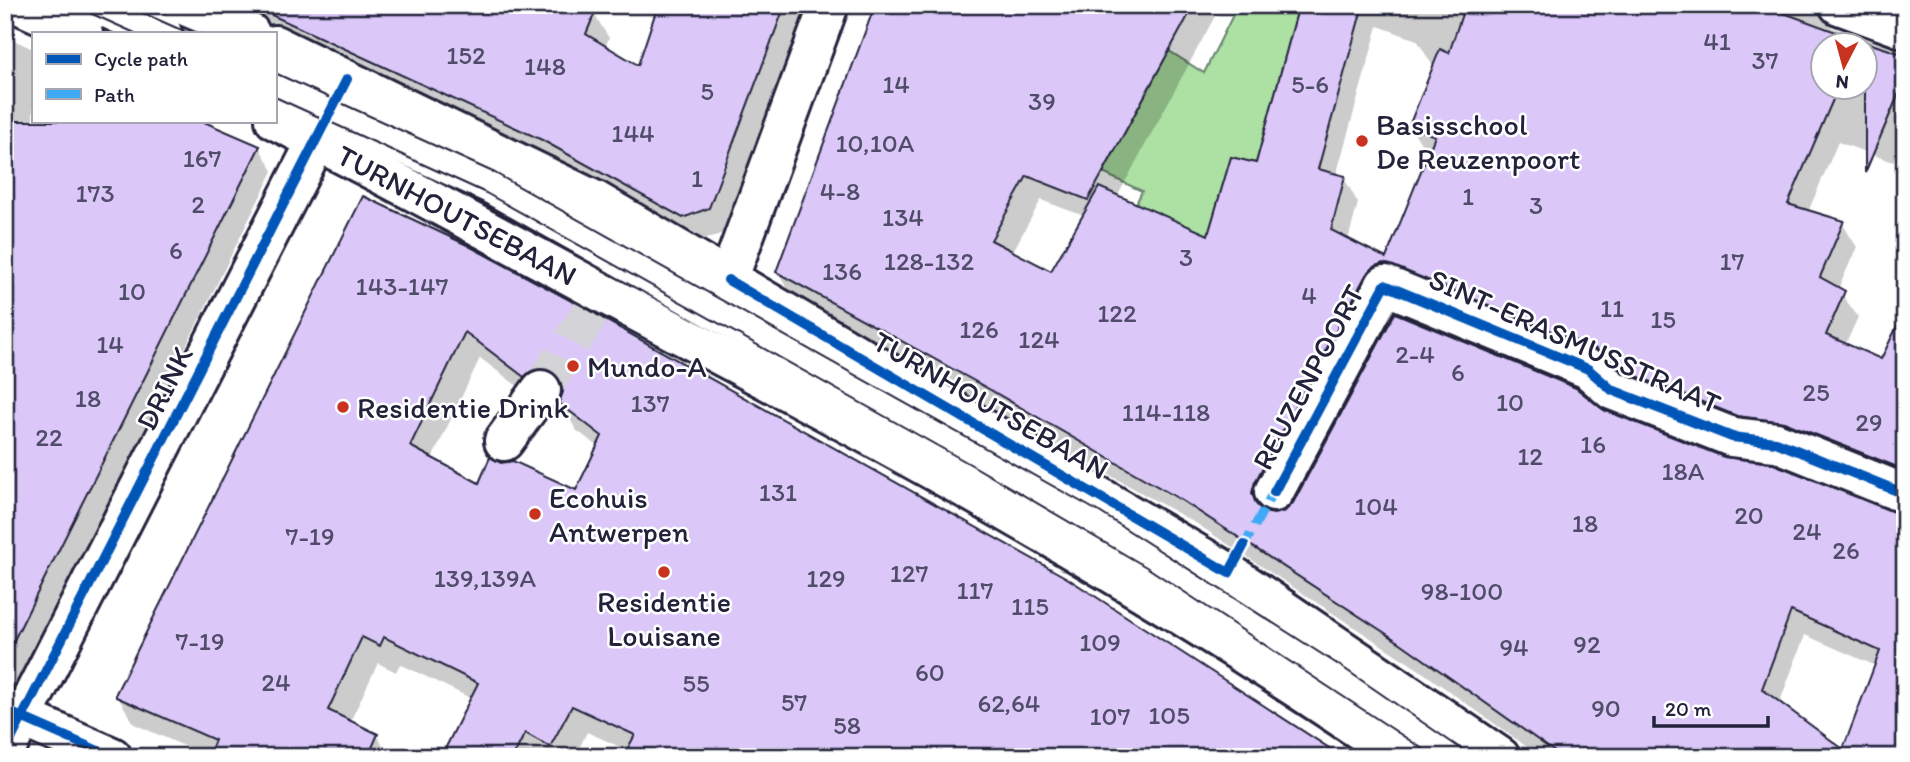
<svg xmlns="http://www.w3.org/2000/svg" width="1910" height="762" font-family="Itim,sans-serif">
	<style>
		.green { fill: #ace1a3; stroke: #67826f; stroke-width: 2 }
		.shadow { fill: #0003; fill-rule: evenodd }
		.building { fill: #dbc8f9; stroke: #22223b; stroke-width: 2; fill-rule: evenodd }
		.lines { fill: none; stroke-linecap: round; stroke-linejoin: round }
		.minor-tunnel { stroke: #d3d3d8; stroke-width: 38; stroke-dasharray: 38 19; stroke-linecap: butt }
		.minor-casing { stroke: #22223b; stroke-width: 44 }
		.major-casing { stroke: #22223b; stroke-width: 44 }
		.minor { stroke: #fff; stroke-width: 38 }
		.major { stroke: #fff; stroke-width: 38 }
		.tram { stroke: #22223b; stroke-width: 2 }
		.quiet { stroke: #3fa9f5; stroke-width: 9; stroke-dasharray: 18 9; stroke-linecap: butt }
		.cycleway-casing { stroke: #fff; stroke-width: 15 }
		.cycleway { stroke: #0057b8; stroke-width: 10 }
		.poi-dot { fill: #c8321e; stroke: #fff; stroke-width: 2.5 }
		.labels { text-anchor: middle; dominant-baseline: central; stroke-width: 5; stroke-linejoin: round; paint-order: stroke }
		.number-label { font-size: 26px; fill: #504c6a }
		.poi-label { font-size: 30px; fill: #22223b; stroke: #fff; text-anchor: start }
		.street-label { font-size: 30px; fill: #22223b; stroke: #fff }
	</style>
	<rect width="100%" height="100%" fill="#fff"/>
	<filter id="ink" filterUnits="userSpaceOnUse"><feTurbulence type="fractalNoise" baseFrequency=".0143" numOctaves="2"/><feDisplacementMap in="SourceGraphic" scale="14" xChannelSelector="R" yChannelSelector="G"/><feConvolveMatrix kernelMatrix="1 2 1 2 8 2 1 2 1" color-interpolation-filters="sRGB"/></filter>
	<g filter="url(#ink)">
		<!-- green -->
		<path class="green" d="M1238,5H1299L1256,163L1231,158L1208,235L1136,204L1142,191L1103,173L1169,51L1204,73Z"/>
		<!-- shadow -->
		<g class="shadow">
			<path d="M202,5H576L594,14L609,38L605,47L639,67L660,5H807L723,233L698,242Z"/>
			<path d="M877,5H1221L1117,197L1209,238L1257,165L1301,5H1905V24L1839,12L1832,23L1831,27L1905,52V135L1893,162L1838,142L1808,212L1842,223L1857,247L1838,289L1858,317L1845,346L1882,361L1905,360V488L1399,287L1267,514L1274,516L1603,412L1724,459L1905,517V757H1541L1418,669L1197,524L792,297L778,272ZM1378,26L1417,40L1434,68L1410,126L1425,150L1430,152L1386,260L1348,240L1358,203L1344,178L1336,176ZM1822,46H1864V88H1822ZM1041,200L1084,216L1051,274L1012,253ZM1805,635L1876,666L1844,752L1779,704Z"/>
			<path d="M5,36L33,49V121H198L259,147L273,171L11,698L5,696Z"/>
			<path d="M364,198L1339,757L629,751L587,732L575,757H443L472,699L400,664L396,672L378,663L350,722L377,735L383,746L408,757H209L134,724L118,697ZM480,358L540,403L549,397L563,396L561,403L576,430L599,447L577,493L480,485L432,459Z"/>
		</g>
		<!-- building -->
		<g class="building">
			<path d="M250,5H598L586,34L638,65L658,5H785L709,208L683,218L542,140Z"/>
			<path d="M875,5H1194L1088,200L1027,176L991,240L1051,271L1099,187L1208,235L1231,157L1256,163L1299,5H1363L1318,169L1345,176L1331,230L1386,258L1435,136L1409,126L1440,49L1449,53L1465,5H1762L1858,40L1856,46H1823V88H1838L1788,204L1844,221L1820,277L1845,291L1826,335L1881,359L1905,310V470L1784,422L1737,416L1624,371L1596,349L1383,263L1373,267L1366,275L1255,482L1252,493L1256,504L1264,512L1274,514L1285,511L1293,503L1395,313L1576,388L1604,410L1724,457L1771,463L1905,515V736L1896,757H1562L1402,644L1181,500L987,388L776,272ZM1791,611L1880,651L1843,749L1762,689Z"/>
			<path d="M1865,42L1905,55V79L1865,173Z"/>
			<path d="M5,121H202L260,146L5,658Z"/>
			<path d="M363,196L467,245L566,298L1067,578L1343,757H623L635,735L572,706L550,747L525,733L513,757H441L478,683L384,637L380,646L362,637L328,710L378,734L368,757H208L215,740L116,697V693ZM465,332L524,377L533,370L543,368L554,373L561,382L563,392L559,403L602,436L576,490L513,461L501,463L490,457L479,483L410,446Z"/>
		</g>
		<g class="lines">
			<!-- minor-tunnel -->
			<path class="minor-tunnel" d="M541,390L591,312"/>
			<!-- minor casing -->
			<g class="minor-casing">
				<g id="minor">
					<path d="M99,5L162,33"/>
					<path d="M1839,5L1905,29"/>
					<path d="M275,85L491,184L1096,523L1339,678L1453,757"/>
					<path d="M728,311V280L829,5"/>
					<path d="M504,441L541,390"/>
					<path d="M1274,492L1385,285L1588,369L1612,390L1732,437L1776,442L1905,494"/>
					<path d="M5,710L112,757"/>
					<path d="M5,751L332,111"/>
				</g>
			</g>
			<!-- major casing -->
			<g class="major-casing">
				<g id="major">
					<path d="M20,5L83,33"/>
					<path d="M183,5L250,33"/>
					<path d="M275,45L594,200L1229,573L1500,757"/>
					<path d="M275,120C415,189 550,266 689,339C934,467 1171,600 1400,757"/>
				</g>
			</g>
			<!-- minor -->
			<use href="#minor" class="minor"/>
			<!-- major -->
			<use href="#major" class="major"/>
			<!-- tram -->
			<g class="tram">
				<path d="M72,5L135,33"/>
				<path d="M125,5L188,33"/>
				<path d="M275,73L495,173L1101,513L1345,669L1473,757"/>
				<path d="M275,97L486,193L970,464L1148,568L1435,757"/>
			</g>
			<!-- quiet -->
			<path class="quiet" d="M1242,550L1275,488"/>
			<!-- cycleway casing -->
			<g class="cycleway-casing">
				<g id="cycleway">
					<path d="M728,280L1229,573L1244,545"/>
					<path d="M1274,492L1385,285L1588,369L1612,390L1732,437L1776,442L1905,494"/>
					<path d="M5,710L112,757"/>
					<path d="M5,751L347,79"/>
				</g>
			</g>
			<!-- cycleway -->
			<use href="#cycleway" class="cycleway"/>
		</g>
	</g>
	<!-- markers -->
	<g class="poi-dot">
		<circle cx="1362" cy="141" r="7"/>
		<circle cx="573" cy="366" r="7"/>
		<circle cx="343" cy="407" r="7"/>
		<circle cx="535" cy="514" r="7"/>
		<circle cx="664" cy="572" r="7"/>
	</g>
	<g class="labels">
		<!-- number labels -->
		<g class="number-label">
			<text x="1717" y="41">41</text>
			<text x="466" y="55">152</text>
			<text x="1765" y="60">37</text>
			<text x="545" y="66">148</text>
			<text x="896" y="84">14</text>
			<text x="1310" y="84">5-6</text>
			<text x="707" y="91">5</text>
			<text x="1042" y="101">39</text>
			<text x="633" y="133">144</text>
			<text x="875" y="143">10,10A</text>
			<text x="202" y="158">167</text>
			<text x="697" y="178">1</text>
			<text x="840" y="191">4-8</text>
			<text x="95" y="193">173</text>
			<text x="1468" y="196">1</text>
			<text x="198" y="204">2</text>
			<text x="1536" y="205">3</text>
			<text x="903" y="217">134</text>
			<text x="176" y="250">6</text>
			<text x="1186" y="257">3</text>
			<text x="929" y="261">128-132</text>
			<text x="1732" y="261">17</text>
			<text x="842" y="271">136</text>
			<text x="402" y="286">143-147</text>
			<text x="132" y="291">10</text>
			<text x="1309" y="295">4</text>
			<text x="1612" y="308">11</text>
			<text x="1117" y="313">122</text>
			<text x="1663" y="319">15</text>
			<text x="979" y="329">126</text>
			<text x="1039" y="339">124</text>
			<text x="110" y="344">14</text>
			<text x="1415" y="354">2-4</text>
			<text x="1458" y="372">6</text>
			<text x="1816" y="392">25</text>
			<text x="88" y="398">18</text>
			<text x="1510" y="402">10</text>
			<text x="650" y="403">137</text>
			<text x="1166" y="412">114-118</text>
			<text x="1869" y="422">29</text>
			<text x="49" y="437">22</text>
			<text x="1593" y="444">16</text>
			<text x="1530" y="456">12</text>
			<text x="1683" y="471">18A</text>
			<text x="778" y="492">131</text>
			<text x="1376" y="506">104</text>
			<text x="1749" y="515">20</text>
			<text x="1585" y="523">18</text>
			<text x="1807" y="531">24</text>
			<text x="310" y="536">7-19</text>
			<text x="1846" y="550">26</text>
			<text x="909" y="573">127</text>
			<text x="485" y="578">139,139A</text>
			<text x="826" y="578">129</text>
			<text x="975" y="590">117</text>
			<text x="1462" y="591">98-100</text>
			<text x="1030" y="606">115</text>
			<text x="200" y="641">7-19</text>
			<text x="1100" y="642">109</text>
			<text x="1587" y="644">92</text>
			<text x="1514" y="647">94</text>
			<text x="930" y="672">60</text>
			<text x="276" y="682">24</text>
			<text x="696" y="683">55</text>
			<text x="794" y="702">57</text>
			<text x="1009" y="703">62,64</text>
			<text x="1606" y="708">90</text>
			<text x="1169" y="715">105</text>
			<text x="1110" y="716">107</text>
			<text x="847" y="725">58</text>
		</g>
		<!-- poi labels -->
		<g class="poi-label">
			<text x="1376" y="124">Basisschool<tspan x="1376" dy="34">De Reuzenpoort</tspan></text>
			<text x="587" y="366">Mundo-A</text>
			<text x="357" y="407">Residentie Drink</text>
			<text x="549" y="497">Ecohuis<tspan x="549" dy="34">Antwerpen</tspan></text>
			<text x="664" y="601" text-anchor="middle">Residentie<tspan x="664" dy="34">Louisane</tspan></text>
		</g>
		<!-- street labels -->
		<g class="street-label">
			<text transform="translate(457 215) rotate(28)">TURNHOUTSEBAAN</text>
			<text transform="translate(1575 341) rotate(24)">SINT-ERASMUSSTRAAT</text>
			<text transform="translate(1308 377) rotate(-62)">REUZENPOORT</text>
			<text transform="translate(164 388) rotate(-63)">DRINK</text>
			<text transform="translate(991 405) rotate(30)">TURNHOUTSEBAAN</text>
		</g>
	</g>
	<!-- margin -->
	<rect width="1910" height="762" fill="none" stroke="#fff" stroke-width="28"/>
	<rect x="14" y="14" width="1882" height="734" fill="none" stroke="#22223b" stroke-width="2.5" filter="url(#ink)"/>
	<!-- legend -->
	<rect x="32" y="32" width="245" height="91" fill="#ffffff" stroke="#a7a7b1" stroke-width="2"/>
	<rect x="46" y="54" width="35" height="10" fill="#0057b8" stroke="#a7a7b1" stroke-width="2"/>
	<text x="94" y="66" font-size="21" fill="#22223b">Cycle path</text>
	<rect x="46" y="89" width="35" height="10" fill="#3fa9f5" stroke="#a7a7b1" stroke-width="2"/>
	<text x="94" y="102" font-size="21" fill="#22223b">Path</text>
	<!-- north arrow -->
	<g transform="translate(1844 66) rotate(186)"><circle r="33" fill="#ffffff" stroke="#a7a7b1" stroke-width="2"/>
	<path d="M0-5L12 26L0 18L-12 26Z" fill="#c8321e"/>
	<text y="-10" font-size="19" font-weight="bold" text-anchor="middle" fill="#22223b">N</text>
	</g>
	<!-- scale -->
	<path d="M1654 716v10h114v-10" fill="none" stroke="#22223b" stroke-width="3.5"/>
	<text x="1665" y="716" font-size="21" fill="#22223b" stroke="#ffffff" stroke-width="5" paint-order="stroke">20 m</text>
</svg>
